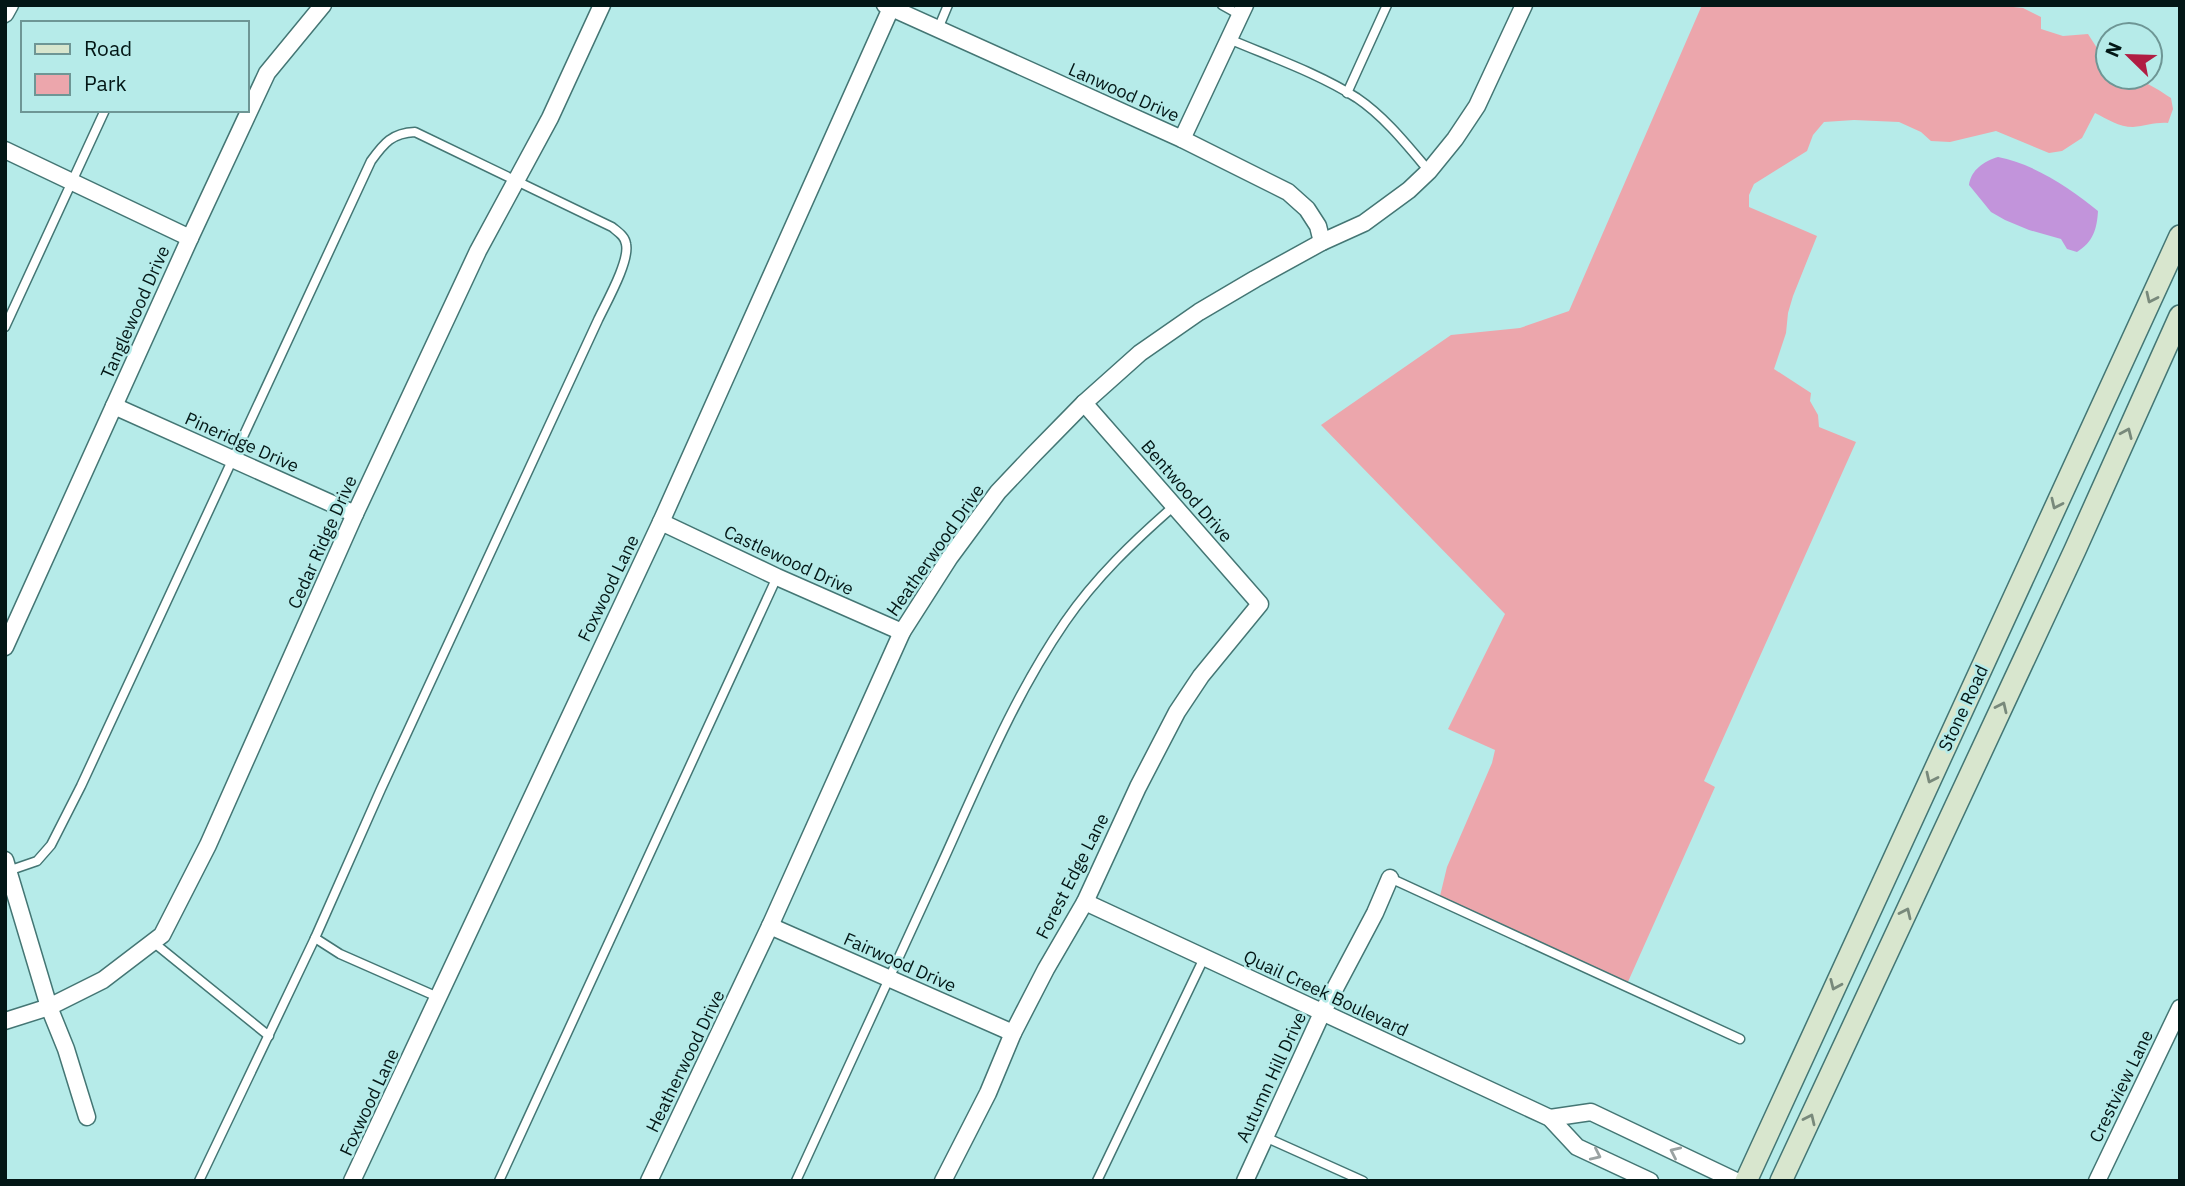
<svg xmlns="http://www.w3.org/2000/svg" width="2185" height="1186" font-family="'IBM Plex Sans',sans-serif">
	<style>
		.green { fill: #eca6ac }
		.water { fill: #c294db }
		.lines { fill: none; stroke-linecap: round; stroke-linejoin: round }
		.lane-casing { stroke: #447674; stroke-width: 11 }
		.street-casing { stroke: #447674; stroke-width: 19 }
		.secondary-casing { stroke: #447674; stroke-width: 24 }
		.lane { stroke: #fff; stroke-width: 8 }
		.street { stroke: #fff; stroke-width: 16 }
		.secondary { stroke: #d8e6ce; stroke-width: 21 }
		.oneway { stroke: #78897b }
		.oneway2 { stroke: #9aa2a2 }
		.labels { text-anchor: middle; dominant-baseline: central; stroke-width: 5; stroke-linejoin: round; paint-order: stroke }
		.street-label { font-size: 18px; fill: #031716; stroke: #b6ebe9 }
	</style>
	<rect width="100%" height="100%" fill="#b6ebe9"/>
	<!-- green -->
	<path class="green" d="M1702,5H1994L2023,8L2041,17V29L2063,36L2088,34L2097,48L2108,49V77C2137,77 2147,82 2171,98L2173,109L2168,123C2156,122 2145,126 2133,127C2119,127 2107,119 2095,113L2082,138L2062,151L2049,153L1996,131L1950,142L1931,141L1921,132L1899,122L1854,120L1824,122L1813,135L1807,151L1754,184L1749,195V207L1817,236L1793,296L1788,313L1786,333L1774,369L1811,393L1810,401L1818,415L1819,427L1856,442L1704,781L1715,787L1627,984L1440,896L1447,867L1492,763L1495,750L1448,729L1505,614L1321,425L1451,335L1520,328L1569,311Z"/>
	<!-- water -->
	<path class="water" d="M1998,157C2032,163 2072,189 2098,211C2097,229 2093,242 2077,252L2067,249L2061,239L2029,230L2005,220L1991,212L1969,185C1971,170 1984,161 1998,157Z"/>
	<g class="lines">
		<!-- lane casing -->
		<g class="lane-casing">
			<g id="lane">
				<path d="M1222,5L1240,15"/>
				<path d="M938,29L948,5"/>
				<path d="M1229,39C1271,57 1318,73 1357,98C1385,117 1407,145 1429,171"/>
				<path d="M1347,93L1387,5"/>
				<path d="M5,327L105,110"/>
				<path d="M8,871L37,861L51,845L81,786L371,161C384,143 392,133 415,132L612,227C618,232 625,236 626,244C630,261 606,303 598,320L381,789L315,938L340,954L440,998"/>
				<path d="M1390,878L1740,1039"/>
				<path d="M153,942L269,1036"/>
				<path d="M1265,1137L1363,1181"/>
				<path d="M199,1181L315,938"/>
				<path d="M499,1181L777,577"/>
				<path d="M796,1181C844,1078 890,975 938,872C977,787 1012,699 1065,622C1096,577 1134,541 1174,506"/>
				<path d="M1097,1181L1204,958"/>
			</g>
		</g>
		<!-- street casing -->
		<g class="street-casing">
			<g id="street">
				<path d="M885,5L1182,139L1288,192L1307,209L1318,226L1322,242"/>
				<path d="M5,14L10,5"/>
				<path d="M1182,139L1245,5"/>
				<path d="M5,150L190,238"/>
				<path d="M114,406L355,514"/>
				<path d="M661,522L777,577L902,632"/>
				<path d="M5,647L190,238L267,73L323,5"/>
				<path d="M5,860L49,1007L66,1049L87,1117"/>
				<path d="M1085,902L1550,1118L1577,1147L1650,1181"/>
				<path d="M770,926L1013,1033"/>
				<path d="M5,1021L49,1007L103,980L162,935L208,845L355,514L478,251L550,118L602,5"/>
				<path d="M1550,1118L1591,1112L1736,1181"/>
				<path d="M352,1181L661,522L891,8"/>
				<path d="M649,1181L770,926L902,632L950,557L998,492L1034,454L1084,403L1140,353L1199,312L1255,279L1322,242L1364,223L1409,190L1429,171L1455,139L1477,106L1524,5"/>
				<path d="M943,1181L988,1093L1013,1033L1046,969L1085,902L1138,787L1177,712L1201,676L1260,604L1084,403"/>
				<path d="M1245,1181L1322,1013L1375,913L1390,878"/>
				<path d="M2097,1181L2180,1008"/>
			</g>
		</g>
		<!-- secondary casing -->
		<g class="secondary-casing">
			<g id="secondary">
				<path d="M1746,1181L2180,236"/>
				<path d="M1781,1181L2075,550L2180,316"/>
			</g>
		</g>
		<!-- lane -->
		<use href="#lane" class="lane"/>
		<!-- street -->
		<use href="#street" class="street"/>
		<!-- secondary -->
		<use href="#secondary" class="secondary"/>
	</g>
	<!-- one-way arrows -->
	<defs><path id="oneway-chevron" d="M-2-3.5L2.5 0L-2 3.5" fill="none" stroke-width="1.6" stroke-linecap="round" stroke-linejoin="round" transform="scale(1.75)"/></defs>
	<g class="oneway">
		<use href="#oneway-chevron" transform="translate(2151 298) rotate(115)"/>
		<use href="#oneway-chevron" transform="translate(2127 433) rotate(-66)"/>
		<use href="#oneway-chevron" transform="translate(2056 504) rotate(115)"/>
		<use href="#oneway-chevron" transform="translate(2002 707) rotate(-65)"/>
		<use href="#oneway-chevron" transform="translate(1931 778) rotate(115)"/>
		<use href="#oneway-chevron" transform="translate(1906 913) rotate(-65)"/>
		<use href="#oneway-chevron" transform="translate(1835 985) rotate(114)"/>
		<use href="#oneway-chevron" transform="translate(1810 1119) rotate(-65)"/>
	</g>
	<g class="oneway2">
		<use href="#oneway-chevron" transform="translate(1675 1152) rotate(-155)"/>
		<use href="#oneway-chevron" transform="translate(1596 1155) rotate(25)"/>
	</g>
	<g class="labels">
		<!-- street labels -->
		<g class="street-label">
			<text transform="translate(1124 92) rotate(24)">Lanwood Drive</text>
			<text transform="translate(135 312) rotate(-66)">Tanglewood Drive</text>
			<text transform="translate(242 442) rotate(24)">Pineridge Drive</text>
			<text transform="translate(1187 491) rotate(49)">Bentwood Drive</text>
			<text transform="translate(322 542) rotate(-66)">Cedar Ridge Drive</text>
			<text transform="translate(935 550) rotate(-55)">Heatherwood Drive</text>
			<text transform="translate(789 560) rotate(25)">Castlewood Drive</text>
			<text transform="translate(608 588) rotate(-64)">Foxwood Lane</text>
			<text transform="translate(1963 708) rotate(-65)">Stone Road</text>
			<text transform="translate(1072 876) rotate(-63)">Forest Edge Lane</text>
			<text transform="translate(900 962) rotate(24)">Fairwood Drive</text>
			<text transform="translate(1326 993) rotate(25)">Quail Creek Boulevard</text>
			<text transform="translate(685 1061) rotate(-64)">Heatherwood Drive</text>
			<text transform="translate(1271 1077) rotate(-65)">Autumn Hill Drive</text>
			<text transform="translate(2121 1086) rotate(-64)">Crestview Lane</text>
			<text transform="translate(369 1102) rotate(-65)">Foxwood Lane</text>
		</g>
	</g>
	<!-- border -->
	<rect width="2185" height="1186" fill="none" stroke="#031716" stroke-width="14"/>
	<!-- legend -->
	<rect x="21" y="21" width="228" height="91" fill="#b6ebe9" stroke="#6e9695" stroke-width="2"/>
	<rect x="35" y="44" width="35" height="10" fill="#d8e6ce" stroke="#6e9695" stroke-width="2"/>
	<text x="84" y="56" font-size="21" fill="#031716">Road</text>
	<rect x="35" y="74" width="35" height="21" fill="#eca6ac" stroke="#6e9695" stroke-width="2"/>
	<text x="84" y="91" font-size="21" fill="#031716">Park</text>
	<!-- north arrow -->
	<g transform="translate(2129 56) rotate(293)"><circle r="33" fill="#b6ebe9" stroke="#6e9695" stroke-width="2"/>
	<path d="M0-5L12 26L0 18L-12 26Z" fill="#b01d43"/>
	<text y="-10" font-size="19" font-weight="bold" text-anchor="middle" fill="#031716">N</text>
	</g>
</svg>
